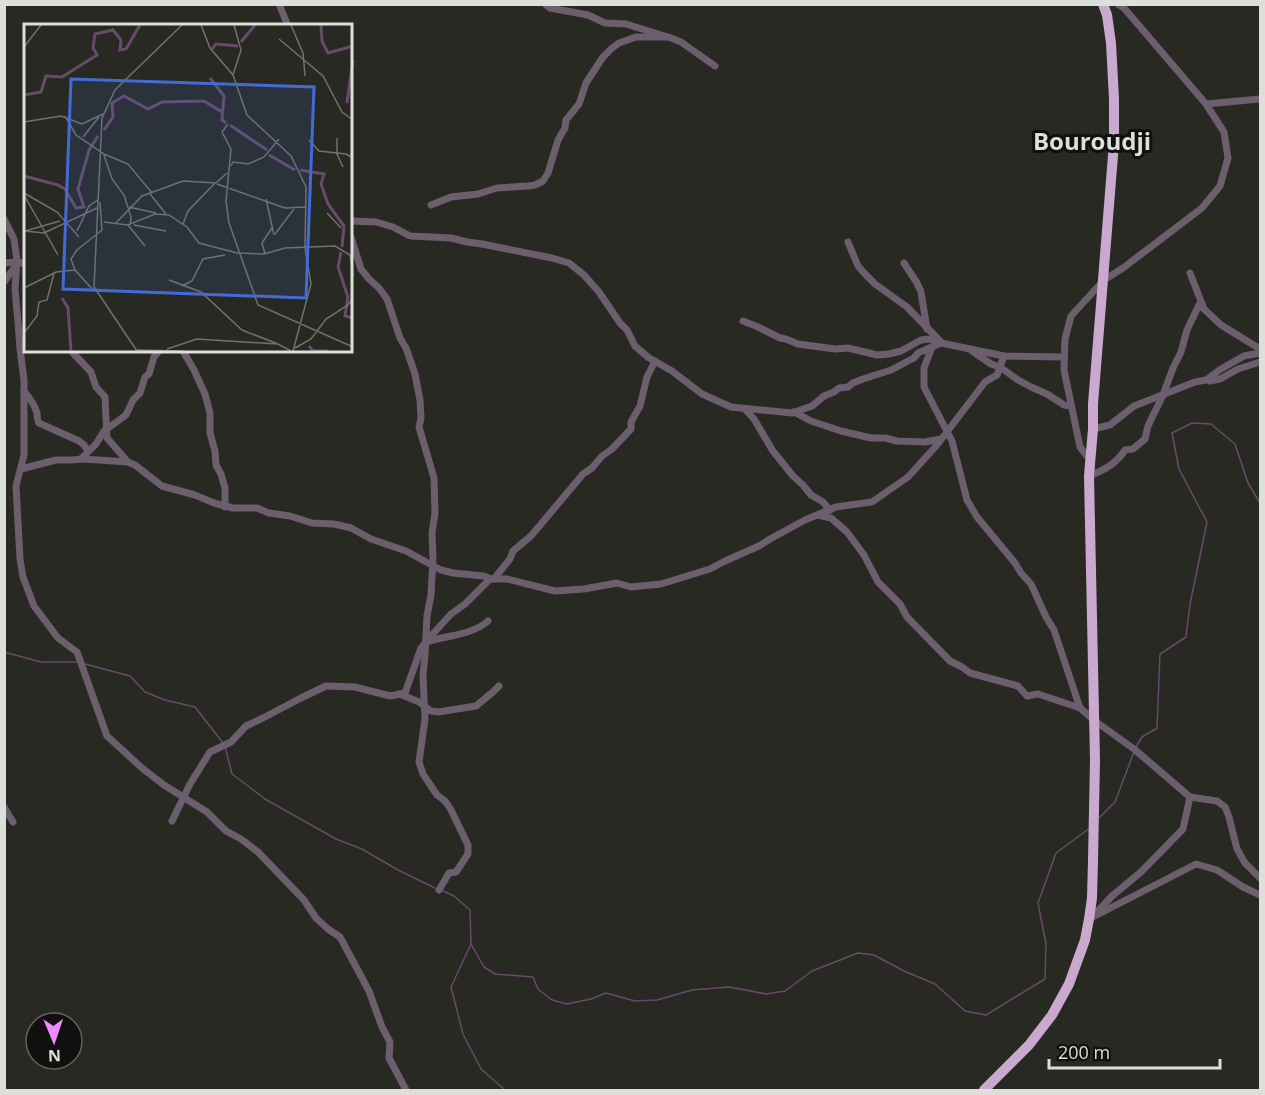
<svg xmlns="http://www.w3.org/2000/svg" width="1265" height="1095" font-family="'Open Sans',sans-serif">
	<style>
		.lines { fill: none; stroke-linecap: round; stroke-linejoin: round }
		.stream { stroke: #684a6b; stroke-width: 1.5 }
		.minor { stroke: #6c5e6d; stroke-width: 7 }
		.highway { stroke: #cba8ce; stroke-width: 10 }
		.labels { text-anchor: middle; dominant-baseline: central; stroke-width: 6; stroke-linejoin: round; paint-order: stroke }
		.quarter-label { font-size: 24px; font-weight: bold; fill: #dddfda; stroke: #10110e }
		.inset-river { fill: none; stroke: #684a6b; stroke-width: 3 }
		.inset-road { fill: none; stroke: #70726c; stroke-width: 1.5 }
		.view { fill: #436bd8; fill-opacity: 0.15; stroke: #436bd8; stroke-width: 3 }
		.inset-edge { fill: none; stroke: #dddfda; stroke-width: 3 }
	</style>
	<rect width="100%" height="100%" fill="#272922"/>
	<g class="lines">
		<!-- stream -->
		<g class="stream">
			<path d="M4,652L41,662H77"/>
			<path d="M85,664L130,676L145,692L165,700L195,707L223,743"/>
			<path d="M225,747L232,774L265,799L336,839L362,849L398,870L435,888"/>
			<path d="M1136,747L1142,737L1157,728L1160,654L1186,637L1190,604L1207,522L1179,469L1172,433L1192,423L1211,424L1235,444L1248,483L1260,503"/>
			<path d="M1099,818L1115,802L1134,752"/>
			<path d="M443,891L454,896L470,910L471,944L451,987L463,1034L481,1069L505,1090"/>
			<path d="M471,944L484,967L495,974L533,977L538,989L552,1000L567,1004L591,999L606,993L635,1001L657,1000L692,990L729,987L766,994L785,991L812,971L858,953L874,955L904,971L935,984L965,1011L986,1015L1045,979L1046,944L1038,903L1056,853L1090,828"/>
		</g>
		<!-- minor -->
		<g class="minor">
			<path d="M279,4L288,26"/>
			<path d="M545,4L550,8L588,15L605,23L626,24L671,38L681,42L715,66"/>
			<path d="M1206,104L1260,99"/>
			<path d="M431,205L451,197L478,194L497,188L528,186L535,185L543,181L548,173L558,140L565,128L566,120L579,104L586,83L603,57L611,49L619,43L636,37H667"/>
			<path d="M4,219L14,239L17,260L15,289L18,322L20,349L24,380V455L16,486L20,559L23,577L34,606L58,638L77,652L107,736L142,768L164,785L207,812L226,831L241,839L258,852L304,900L316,918L328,929L340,937L369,991L382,1027L390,1042L389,1058L406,1090"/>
			<path d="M351,221L376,222L393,227L410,236L451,238L467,242L482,244L552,258L569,263L584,275L599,292L620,323L627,330L635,346L649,358L672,371L702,394L731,407L792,413L812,406L824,396L834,392L839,388L848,387L853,383L863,379L891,370L914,358L918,353L941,343L1004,356L1064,357"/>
			<path d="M351,237L361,269L369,279L379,288L387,299L400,338L406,348L415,374L420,400L421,418L419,427L434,478L435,513L432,533L433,559L431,595L427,616L425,655L423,676L425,719L419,762L423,774L437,795L445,801L450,808L468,845V854L456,872L449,873L439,890"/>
			<path d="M848,242L858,266L865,274L875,284L907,307L940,341"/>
			<path d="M4,263L17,262L26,264"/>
			<path d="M904,263L917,283L921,292L927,329"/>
			<path d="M1190,273L1204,309L1221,325L1260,349"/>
			<path d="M4,282L17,264"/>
			<path d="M743,321L758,327L780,338L786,339L798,344L835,349L848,348L877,355L889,354L901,351L921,340L930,339L941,343"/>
			<path d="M932,347L924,368V387L952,441L967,500L977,517L1015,563L1021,573L1031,584L1046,617L1054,630L1080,708"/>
			<path d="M183,351L194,370L205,394L210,413V433L215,451L216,465L221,474L225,488V507"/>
			<path d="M972,351L991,364L1000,367L1018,380L1031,387L1047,394L1064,405L1071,406"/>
			<path d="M73,353L91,372L96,387L105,397L107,438L128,462"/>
			<path d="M1210,381L1220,379L1238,369L1260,362"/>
			<path d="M24,391C29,397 35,406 37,413C37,417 37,420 39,423L79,441L84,445L88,451"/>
			<path d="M745,409L754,419L773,451L793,476L803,485L811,495L823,502L830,510"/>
			<path d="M794,412L811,421L841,431L871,438H885L897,441L925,442L941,439"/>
			<path d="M1093,429L1110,425L1134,406L1195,382L1206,380L1221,369L1244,356L1260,353"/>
			<path d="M81,459L96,444L104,431L126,415L133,400L140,393L145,377L149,374L154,357L159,351"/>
			<path d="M1090,460L1080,447L1064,370L1065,339L1071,316L1104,280L1123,268L1202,208L1220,186L1228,158L1224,132L1206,104L1124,8L1118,4"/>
			<path d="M21,469L56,460H71L83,459L128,462L135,465L162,486L195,495L214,503L233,508H257L269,513L290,516L312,523L334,524L351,528L371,539L406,551L441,570L453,573L484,576L490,579"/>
			<path d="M1089,476C1104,470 1116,464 1125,450L1133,449L1145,439L1148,426L1163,395L1173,368L1181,352L1187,330L1199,305L1204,309"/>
			<path d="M818,515L831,518L847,532L864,555L878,582L900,604L907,617L950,661L962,667L970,673L1018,686L1027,696L1038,694L1080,708L1095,721L1134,749L1190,797L1217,801L1225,807L1229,817L1237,849L1245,863L1260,878"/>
			<path d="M494,579L510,559L513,551L531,536L583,474L592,468L602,456L612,449L631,429V422L640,406L647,377L655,361"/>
			<path d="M426,642C446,635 471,636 488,621"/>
			<path d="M400,694L419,702L431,711L438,712L476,706L493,692L499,686"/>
			<path d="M4,807L13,822"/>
			<path d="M172,821L190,784L210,752L231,742L246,726L263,718L299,699L326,686L355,687L390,696L405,693L421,648L430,637L451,614L465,604L490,579H507L555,591L584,589L617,583L631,587L661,584L710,569L725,561L759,546L770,539L805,520L836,507L872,502L908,477L937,445L985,382L997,375L1004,356"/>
			<path d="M1095,911L1099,910L1112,896L1141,872L1183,829L1190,797"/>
			<path d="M1089,919L1196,864L1217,870L1243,887L1260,895"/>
		</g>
		<!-- highway -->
		<path class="highway" d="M984,1090L1029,1045L1052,1015L1069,984L1085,940L1089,919L1092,898L1093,861L1095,760L1089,476L1093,429V404L1114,143V99L1111,43L1107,15L1103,4"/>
	</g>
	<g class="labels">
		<!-- quarter labels -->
		<g class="quarter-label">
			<text x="1092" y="140">Bouroudji</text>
		</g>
	</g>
	<!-- overview -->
	<g transform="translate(24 24)">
		<rect width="328" height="328" fill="#272922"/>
		<path class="inset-river" d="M297,1L298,17L304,29L329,22M217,18L231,1M188,25L192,20L214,22M186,54L200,72L198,96L202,99M0,71L17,68L22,52L38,53L73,31L69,24L71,10L89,6L97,16L96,26L102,25L116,1M323,79L329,36M206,101L243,126M80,106L89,93L88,79L100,72L124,85L138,78L180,77L198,88M245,131L271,146M276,146L300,150L297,160L304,180L320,202L318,223M0,152L34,161L41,165L52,184L60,183L54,165L65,126L74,112M317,228L314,243L324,273L321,292L329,294M38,274L44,284L47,327M285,322L289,327H304"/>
		<path class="inset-road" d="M177,1L186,24L209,51L223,91L267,132L282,163L281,224L287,260L269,327M267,1L279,29L281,52M255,15L299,52L318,88L329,96M0,23L17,1M209,51L217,26L210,1M41,92L52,111L80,130L104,140L128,169M0,98L37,92L58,100L79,90M204,100L198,108L207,125L202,177L205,199L234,281L329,323M59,113L75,93M313,114V130L319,143M285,116L295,127L322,130L329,134M80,131L88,155L100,171L107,193L106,201M207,142L209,138L224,140L240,133L255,115M193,160L261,184L281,183M0,169L33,188L55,213M126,170L142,190M0,171L34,231M242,175L250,211M105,183L132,189M303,189L317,204M80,198L104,201L131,190L145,191L163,203L175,219L213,229L240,230L261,224L311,222L326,231L329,252M92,199L118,172L159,157L192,159L203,149M159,200L164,187L191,159M104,201L121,222M110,201L142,207M0,207L20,209L73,184M1,207L36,197M53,207L65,182L75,175M251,210L270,185M241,230L238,219L248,204M145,256L177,268L218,306L254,320M158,262L168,257L179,235L201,231M0,264L32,248L51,246M70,267L51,246L47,235L53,226L78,206L76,178M0,309L13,292L15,278L23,276L30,249M271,324L287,315L302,295L324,281L329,274M143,325L173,315L254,320L267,327M113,326L160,327M113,327L70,263L78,94L91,66L158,1"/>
		<path class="view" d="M47,55L290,63L282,274L39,265Z"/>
		<rect width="328" height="328" class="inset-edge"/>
	</g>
	<!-- border -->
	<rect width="1265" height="1095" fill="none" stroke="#dddfda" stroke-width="12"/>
	<!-- north arrow -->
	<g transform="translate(54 1041) rotate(178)"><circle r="28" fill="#10110e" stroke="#626360" stroke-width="1.5"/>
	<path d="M0-4.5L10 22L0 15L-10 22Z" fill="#ed8cf9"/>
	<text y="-9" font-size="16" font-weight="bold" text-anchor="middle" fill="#dddfda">N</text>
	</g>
	<!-- scale -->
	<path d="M1049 1059v9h171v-9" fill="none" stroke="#dddfda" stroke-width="3"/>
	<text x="1058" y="1059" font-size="18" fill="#dddfda" stroke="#10110e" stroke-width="4.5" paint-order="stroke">200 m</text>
</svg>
